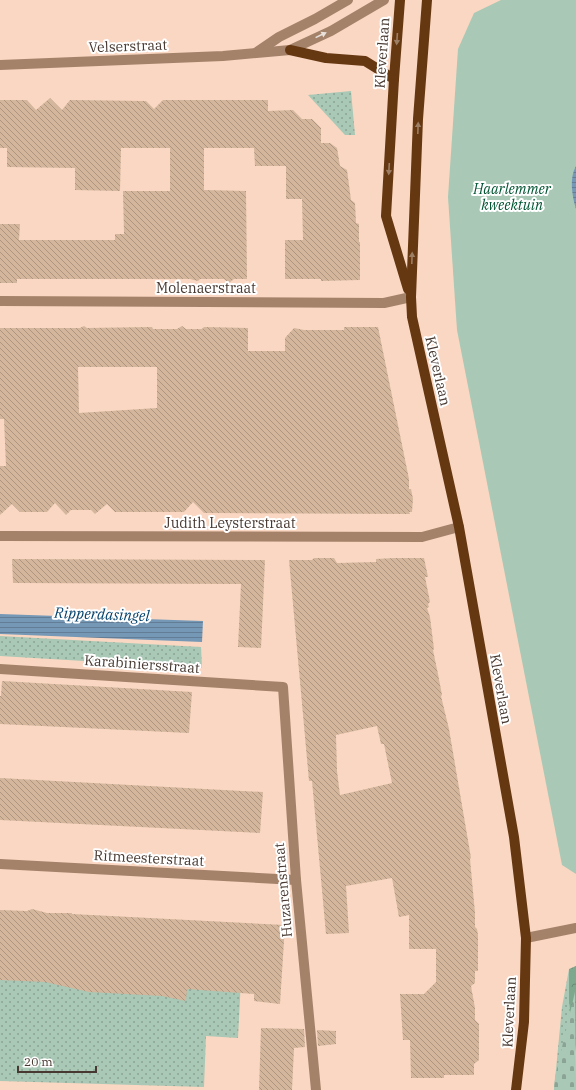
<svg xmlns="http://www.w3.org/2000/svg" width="576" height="1090" font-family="'IBM Plex Serif',serif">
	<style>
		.grass { fill: url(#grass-dots) }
		.forest { fill: url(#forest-crowns) }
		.cemetery { fill: url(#cemetery-stones) }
		.park { fill: #a9c8b5 }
		.water { fill: url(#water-rules) }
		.building { fill: url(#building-back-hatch); fill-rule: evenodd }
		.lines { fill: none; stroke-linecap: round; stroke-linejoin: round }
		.minor { stroke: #a4826a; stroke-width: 10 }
		.major { stroke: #663812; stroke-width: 10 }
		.oneway { fill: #e8e0da }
		.oneway2 { fill: #9c7e65 }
		.labels { text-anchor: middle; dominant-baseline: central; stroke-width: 4; stroke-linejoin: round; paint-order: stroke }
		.street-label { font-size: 14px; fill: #473931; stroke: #fff }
		.park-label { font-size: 14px; font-style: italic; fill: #015432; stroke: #fff }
		.water-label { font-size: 15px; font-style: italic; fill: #07446d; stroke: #fff }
	</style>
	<defs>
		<pattern id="grass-dots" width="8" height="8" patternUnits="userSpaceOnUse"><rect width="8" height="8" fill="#a9c8b5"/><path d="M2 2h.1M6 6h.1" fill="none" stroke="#8ba394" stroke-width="1.8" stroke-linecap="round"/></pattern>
		<pattern id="forest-crowns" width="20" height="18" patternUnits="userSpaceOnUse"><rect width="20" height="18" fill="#7da88e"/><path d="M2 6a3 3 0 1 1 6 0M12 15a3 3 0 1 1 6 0" fill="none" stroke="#688a75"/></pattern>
		<pattern id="cemetery-stones" width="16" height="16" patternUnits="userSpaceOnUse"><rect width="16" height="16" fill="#a9c8b5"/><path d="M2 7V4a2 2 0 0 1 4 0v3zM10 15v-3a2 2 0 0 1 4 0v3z" fill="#8ba394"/></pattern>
		<pattern id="water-rules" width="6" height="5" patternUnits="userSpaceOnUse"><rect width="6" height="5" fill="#7598b7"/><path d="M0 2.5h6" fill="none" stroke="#627d95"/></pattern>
		<pattern id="building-back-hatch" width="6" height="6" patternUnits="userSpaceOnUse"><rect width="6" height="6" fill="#d3b69c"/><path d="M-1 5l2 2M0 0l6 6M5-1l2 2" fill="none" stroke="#ad9580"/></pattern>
	</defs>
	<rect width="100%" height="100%" fill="#fad7c2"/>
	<!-- grass -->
	<g class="grass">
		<path d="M351,91L355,135H345L308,95Z"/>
		<path d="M0,636L201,647L202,668L0,656Z"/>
		<path d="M0,941L242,960L238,1038L206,1036L204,1087L0,1081Z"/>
		<path d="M569,969V1003L575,1041L576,1090H554L562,1007Z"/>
	</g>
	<!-- forest -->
	<path class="forest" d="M576,966V1052L569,1003V969Z"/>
	<!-- cemetery -->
	<path class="cemetery" d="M575,992L576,1090H554L555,1077Z"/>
	<!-- park -->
	<path class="park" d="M501,0H576V874L562,865L457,330L448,197L458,49L474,13Z"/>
	<!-- water -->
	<g class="water">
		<path d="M576,166V209C572,196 569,178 576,166Z"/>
		<path d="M0,614L203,621L202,642L0,634Z"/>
	</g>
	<!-- building -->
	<g class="building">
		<path d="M50,98L62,110L70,100L146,101L154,109L163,100H268V111L293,110L302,119H312L321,128V143H330L337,148L340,166L347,170L351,200L355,203L356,223L359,224V242H360V280L321,281V279H285V240H303L302,199H286V166H255L254,148H204V190L246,191L247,279H234L229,283L224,279H200L198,281L190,279H17V283H0V224H20L19,240H115V234H124L123,191H170V148H121L120,191L75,190V168L7,167V148H0V100H27L36,110Z"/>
		<path d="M84,326L87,328L152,327L153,329H177L182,326L186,329H202L204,327L248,328V351H285V338L294,328L304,330H344V327H378L409,479V489H411L413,499L412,512H409L410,514L204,513L193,502L184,512H115L107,504L95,514L91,510H71L66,515L55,503L47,512H20L12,504L0,515V466H6L4,419H0V328H80ZM78,367H157V408L79,413Z"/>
		<path d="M314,558H334L337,563L376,562V559L394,558H424L428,577H425L430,602L428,604L429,607L427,608L430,617L434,649L433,650L438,674L442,695L441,696L449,729L471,858L470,859L475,913V927L477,929L478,935V971H475V983L471,986L475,1008V1020L479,1024V1060L474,1064V1075H444V1078H411L410,1040H403L400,994H424L436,982V949H409V915L399,917L392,878L346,886L349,933L326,934L312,781H309L289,560H312ZM377,726L381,744H384L392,783L340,795L337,771L336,735Z"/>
		<path d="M12,559L265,560L261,648L238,647L241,584L13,583Z"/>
		<path d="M2,681L192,692L189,733L0,724V696H1Z"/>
		<path d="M0,778L263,792L260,833L0,820Z"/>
		<path d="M32,909L47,913H72V914L285,925L280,1004L254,1001V994L187,989L186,1001L162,996L89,992L45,982L0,980V910L27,911Z"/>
		<path d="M261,1028L304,1029L305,1047L294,1048L292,1090H259Z"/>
		<path d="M317,1030L336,1031V1044L318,1046Z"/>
	</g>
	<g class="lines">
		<!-- minor -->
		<g class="minor">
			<path d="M257,52L279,37L315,19L348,0"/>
			<path d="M0,65L223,56L290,50L331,31L384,0"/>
			<path d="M0,301L384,303L411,297"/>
			<path d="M0,536L422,537L459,527"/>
			<path d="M0,669L283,687L296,880L316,1090"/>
			<path d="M0,864L296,880"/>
			<path d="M526,938L576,928"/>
		</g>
		<!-- major -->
		<g class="major">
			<path d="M400,0L394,79L386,216L408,289"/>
			<path d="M427,0L418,119L411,297L412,317L459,527L514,837L526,938L524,1022L516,1090"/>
			<path d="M290,50L326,58L365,61L394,79"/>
		</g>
	</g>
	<!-- one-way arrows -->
	<defs><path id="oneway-solid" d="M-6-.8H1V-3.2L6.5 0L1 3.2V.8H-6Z"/></defs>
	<use class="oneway" href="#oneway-solid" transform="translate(321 35) rotate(-26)"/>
	<g class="oneway2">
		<use href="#oneway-solid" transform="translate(397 39) rotate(94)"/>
		<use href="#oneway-solid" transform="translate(418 128) rotate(-88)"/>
		<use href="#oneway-solid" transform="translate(389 169) rotate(93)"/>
		<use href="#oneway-solid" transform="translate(412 258) rotate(-88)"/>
	</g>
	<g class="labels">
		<!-- street labels -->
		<g class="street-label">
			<text transform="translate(128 46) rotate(-2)">Velserstraat</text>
			<text transform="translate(382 53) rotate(-86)">Kleverlaan</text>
			<text x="206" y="288">Molenaerstraat</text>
			<text transform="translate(438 371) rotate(77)">Kleverlaan</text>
			<text x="230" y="523">Judith Leysterstraat</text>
			<text transform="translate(142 664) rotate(4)">Karabiniersstraat</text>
			<text transform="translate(501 689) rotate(80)">Kleverlaan</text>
			<text transform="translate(149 858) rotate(3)">Ritmeesterstraat</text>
			<text transform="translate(283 890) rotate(-95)">Huzarenstraat</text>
			<text transform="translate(509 1012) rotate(-87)">Kleverlaan</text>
		</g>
		<!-- park labels -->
		<g class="park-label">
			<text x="512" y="189">Haarlemmer<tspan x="512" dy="16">kweektuin</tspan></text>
		</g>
		<!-- water labels -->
		<g class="water-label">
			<text transform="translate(102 614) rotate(2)">Ripperdasingel</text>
		</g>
	</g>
	<!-- scale -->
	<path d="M18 1066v6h78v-6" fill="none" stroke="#473931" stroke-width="2"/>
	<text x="24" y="1066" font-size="12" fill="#473931" stroke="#ffffff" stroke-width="3" paint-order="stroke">20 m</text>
</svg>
